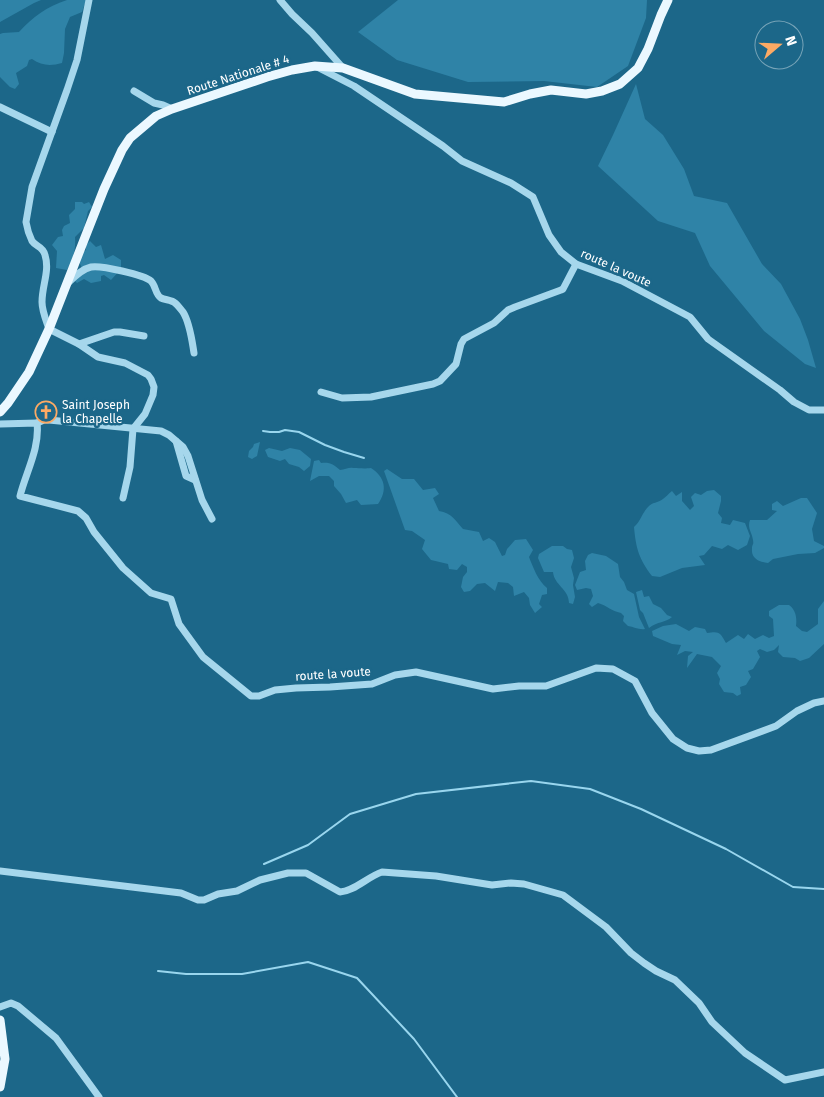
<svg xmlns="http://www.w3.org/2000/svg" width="824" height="1097" font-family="'Fira Sans',sans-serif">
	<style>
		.green { fill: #2f83a7 }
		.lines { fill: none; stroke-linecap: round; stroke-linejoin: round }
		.stream { stroke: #99d6ee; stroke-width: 2 }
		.minor { stroke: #a6d7ec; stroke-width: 7 }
		.major { stroke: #ebf8ff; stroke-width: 9 }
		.labels { text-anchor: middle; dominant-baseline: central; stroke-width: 5; stroke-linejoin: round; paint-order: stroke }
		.street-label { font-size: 12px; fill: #fff; stroke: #1c6789 }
		.poi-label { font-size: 12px; fill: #fff; stroke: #1c6789; text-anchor: start }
	</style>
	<rect width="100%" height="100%" fill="#1c6789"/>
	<!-- green -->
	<g class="green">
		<path d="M0,0H41L34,3L0,22Z"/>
		<path d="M67,0H86L82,12L70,17L65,29L64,53L62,63C51,66 42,66 32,59L29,60L27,66L16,73L19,84L15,89L10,87L0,77V34L3,33L19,32C34,16 46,7 67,0Z"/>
		<path d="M398,0H647L646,18L628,66L597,87L544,81L468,82L397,60L358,32Z"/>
		<path d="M636,84L645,119L663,135L684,169L694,196L727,203L762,264L781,284L800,319L808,340L816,368L805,364L764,331L710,266L695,233L658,221L598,166L613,135Z"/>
		<path d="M75,202H82L84,204L89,202L92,207L88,211L84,228L75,237C76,250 73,259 67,270L56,268L57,251L52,245L58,237L63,236L62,230L64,226L70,223L69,215L75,209Z"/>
		<path d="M90,241L96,247L101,245L105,259L113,255L121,260V269L111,280L104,275L101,276V281L91,283L84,279L77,283L73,279L82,269L79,261L82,253L86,250V245Z"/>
		<path d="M260,442L257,456L252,459L248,457L249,451L253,447L254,444Z"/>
		<path d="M269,448L282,451L290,448L300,450L311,459L310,466L304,471L299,467L289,464L285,459L280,461L268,457L265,450Z"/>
		<path d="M319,460L321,463C330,462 333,464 340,470C345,470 349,467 353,468C360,468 363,469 371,468C385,477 388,490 378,504L361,505L357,500L346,503L341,494L334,486V481L329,476H319L310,481L314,461Z"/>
		<path d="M387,469L402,479H414L423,490L435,488L439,494L433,498L439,511C452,513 455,520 463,529L479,532L483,541L489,538L495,542L502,556L505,555L507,549L515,540L526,539L533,550L529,557C533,567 538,581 547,588V594L542,595L539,604L542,607L535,613L530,605L529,598L524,592L514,596L513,587L508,583L498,582L495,591L485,583L477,584L470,591L464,592L461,587L463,577L467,572V567L462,564L457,570L449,569L448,564L431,560L422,549L425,540L412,531L405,530L384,471Z"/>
		<path d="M714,490L721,496V501L718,513L722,518L721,523L730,525L733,520L745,523L750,536L747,545L738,550L728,545L722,549L712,546L704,555L699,556L705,565L682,568L660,577L652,576C639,559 636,549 634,527C641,521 642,513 648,507C652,502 658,503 663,499C666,497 668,494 672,491L676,496L682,492V501L690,510L694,506L691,497L695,493L701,495L707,491Z"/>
		<path d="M801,498H807L817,513L812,529L814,541L824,546V548L815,553L798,554L773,559L768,563C760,562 751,559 752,549C752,543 754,546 753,540C752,532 747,528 750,520H767L777,511L772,510V504L777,501L783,506Z"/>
		<path d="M552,546H563L567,549L572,550L574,558L571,567L574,578L573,585L575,597L573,604L569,603C569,589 554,585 553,572H544L538,558L539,554Z"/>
		<path d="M592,553L606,556L618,564L620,577L624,582L627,590L634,594L639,617L645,629C639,630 634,627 628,626L623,621L624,616L621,613C611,611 608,606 598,603L592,607L589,604L593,596L591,589L586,588L577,590L575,585L580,572L586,570L585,561L588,555Z"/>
		<path d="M642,590L644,597L649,596L653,604L661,608L667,615L672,617C665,623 658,621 649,628L643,613L640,610L636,592Z"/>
		<path d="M824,601V644L809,658L800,661L795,658L783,657L778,652L779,645L774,650L767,652L760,649L757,651L760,657L753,669L748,671L751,677L746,685L740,687L741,694L737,696L733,693L724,692L719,684L720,679L717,673L721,666L712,657L697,654L687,668L688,656L693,652L685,651L677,655L681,645L672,644L653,636L652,631L663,626L676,624L689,631L695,627L705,629L707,633C719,631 720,632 726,643L738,635L744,639L748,634L755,639L763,635L769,638L774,636L773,619L769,616V611L779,605H789C796,610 797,618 796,626L802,631L807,632L818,624V609Z"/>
	</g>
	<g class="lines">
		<!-- stream -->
		<g class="stream">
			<path d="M263,431L270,432H279L285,430L299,432L325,445L344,452L364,458"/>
			<path d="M264,864L308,845L350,814L416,794L531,781L590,789L641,809L726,849L793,887L824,889"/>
			<path d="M158,971L186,974H242L308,962L357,978L414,1039L457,1097"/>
		</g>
		<!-- minor -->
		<g class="minor">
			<path d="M89,0L77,60L67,90L32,187L26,222C27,228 29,235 32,241C36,247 43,246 45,255C50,271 42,285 42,302C42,311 46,320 49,329L79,344L98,357L125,363L148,375L151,379L154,387L153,395L145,414L133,429L130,467L123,498"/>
			<path d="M280,0L292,14L312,33L343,68"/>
			<path d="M317,67L354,86L443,146L462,161L511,183L533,197L549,235L561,252L576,264L622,281L690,317L708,339L780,390L794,402L809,410H824"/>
			<path d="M134,91L154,103L163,105L172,109"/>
			<path d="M0,107L52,132"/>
			<path d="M69,282C75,276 82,269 91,267C101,265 144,275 151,281C156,286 155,294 161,298C165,300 172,300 175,303C178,305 181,310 183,312C190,323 192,341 194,353"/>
			<path d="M79,344L114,332H120L144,336"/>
			<path d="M321,392L342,398L371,397L433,384L440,381L456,364L461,344L464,339L494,323L508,310L515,307L561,290L563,289L576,264"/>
			<path d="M37,423L44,420H49L161,431L169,435L183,447L188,456L202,500L212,519"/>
			<path d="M0,424L37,423C40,448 26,472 20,496L78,511L86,518L94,532L123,568L151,593L171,599L179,624L203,657L251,696H259L275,690L296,688L330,687L372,684L395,675L416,672L493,689L519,686H546L596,668L613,669L635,681L652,713L673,739L687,748L699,751L711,750L776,726L797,711L814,703L824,701"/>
			<path d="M176,441L186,476L195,480"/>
			<path d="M0,871L181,893L198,900H204L218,894L237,891L260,880L288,873H306L340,892C355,891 367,877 382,872L436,876L492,885L511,883L524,884L563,895L606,927L631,953L644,963L656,971L675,980L699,1003L712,1022L745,1053L785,1080L824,1072"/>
			<path d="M0,1007L11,1003L18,1006L56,1038L99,1097"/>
		</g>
		<!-- major -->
		<g class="major">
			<path d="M0,412L8,403L29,372L49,329L104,189L122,150L130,138L156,116L172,109L267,77L292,70L315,66L343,68L415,94L504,102L530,94L551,90L586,94L602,91L620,84L638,68L648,49L661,15L668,0"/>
			<path d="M0,1020L5,1059L0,1087"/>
		</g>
	</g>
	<!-- icons -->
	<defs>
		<g id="church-ring" transform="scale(1.125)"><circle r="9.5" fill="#1c6789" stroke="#fcaa64" stroke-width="1.5"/><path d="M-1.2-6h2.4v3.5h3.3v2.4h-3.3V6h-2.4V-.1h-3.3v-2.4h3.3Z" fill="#fcaa64"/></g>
	</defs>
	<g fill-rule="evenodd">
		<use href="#church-ring" x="46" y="412"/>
	</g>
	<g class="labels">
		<!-- street labels -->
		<g class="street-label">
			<text transform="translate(238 75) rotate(-18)">Route Nationale # 4</text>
			<text transform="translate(616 268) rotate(24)">route la voute</text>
			<text transform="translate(333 674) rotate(-4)">route la voute</text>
		</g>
		<!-- poi labels -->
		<g class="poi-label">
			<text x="62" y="405">Saint Joseph<tspan x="62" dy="14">la Chapelle</tspan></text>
		</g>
	</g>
	<!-- north arrow -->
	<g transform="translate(779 45) rotate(71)"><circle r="24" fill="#1c6789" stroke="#77a4b8"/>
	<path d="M0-4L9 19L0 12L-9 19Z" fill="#fcaa64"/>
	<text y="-8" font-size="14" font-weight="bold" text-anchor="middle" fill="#ffffff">N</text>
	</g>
</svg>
